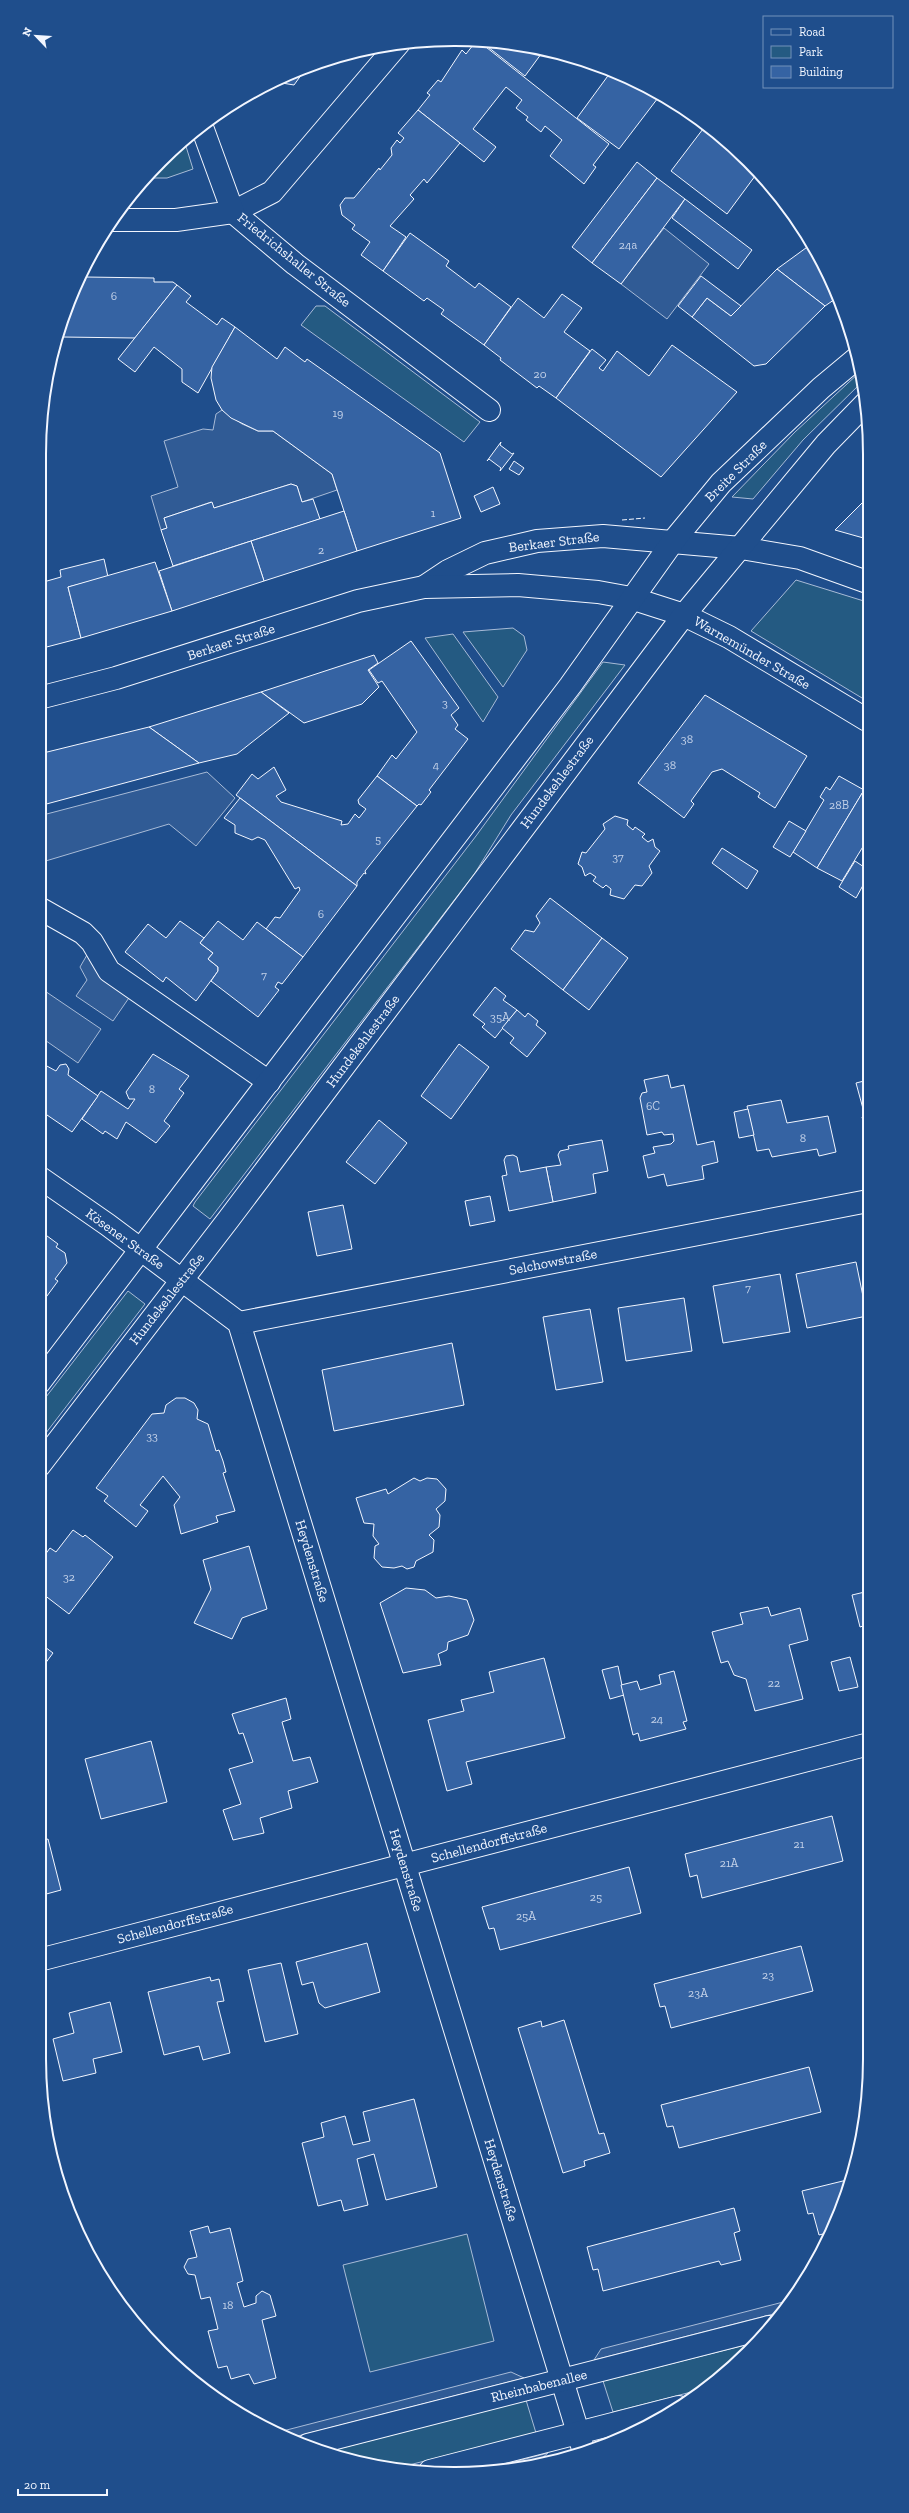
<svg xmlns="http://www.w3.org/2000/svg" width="909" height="2513" font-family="'Zilla Slab',serif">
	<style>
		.green { fill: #245a82; stroke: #a8bbd7 }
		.parking { fill: #305b95; stroke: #a8bbd7 }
		.building { fill: #3563a3; stroke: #f2f6ff }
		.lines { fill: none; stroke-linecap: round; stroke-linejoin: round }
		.minor-casing { stroke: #f2f6ff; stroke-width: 24 }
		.major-casing { stroke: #f2f6ff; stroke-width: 24 }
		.minor { stroke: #1f4e8c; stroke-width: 22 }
		.major { stroke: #1f4e8c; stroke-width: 22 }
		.fence { stroke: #f2f6ff; stroke-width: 1; stroke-dasharray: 5 2; stroke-linecap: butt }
		.labels { text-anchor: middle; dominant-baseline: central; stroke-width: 3; stroke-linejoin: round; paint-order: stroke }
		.number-label { font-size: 12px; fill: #c3d1e8 }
		.street-label { font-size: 14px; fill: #f2f6ff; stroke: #1f4e8c }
		.rim { fill: none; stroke: #f2f6ff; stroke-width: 2 }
	</style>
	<rect width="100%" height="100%" fill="#1f4e8c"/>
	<!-- green -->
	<g class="green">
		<path d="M184,140L193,169L167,178H147Z"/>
		<path d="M316,306H325L480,422L464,442L301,325Z"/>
		<path d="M860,372L862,382L803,440L753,499L732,497L795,432Z"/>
		<path d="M796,580L867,602V701L751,631Z"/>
		<path d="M513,628L524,636L527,650L503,687L463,632Z"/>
		<path d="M453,634L498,697L483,722L425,638Z"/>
		<path d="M603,662L625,665L511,815L475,873L210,1219L193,1206L195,1202L476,836Z"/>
		<path d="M128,1291L145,1304L39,1442V1406Z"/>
		<path d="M467,2234L494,2341L370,2372L343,2265Z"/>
		<path d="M757,2342L748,2352L703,2389L613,2412L603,2381Z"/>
		<path d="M526,2400L536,2433L393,2469L347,2460L326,2452Z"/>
	</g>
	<!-- parking -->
	<g class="parking">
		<path d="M664,228L709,264L667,319L621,284Z"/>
		<path d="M222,410L242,424L258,431H273L332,474L337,490L302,502L297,486L291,484L214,508L211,502L164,518L167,528L161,530L151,496L178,487L164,441L203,429L213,430L216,414Z"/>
		<path d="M207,772L235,798L196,846L169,824L39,863V816Z"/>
		<path d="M91,948L133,992L113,1021L76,996L87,980L80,967Z"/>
		<path d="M39,987L101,1029L78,1063L39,1036Z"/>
		<path d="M791,2300L781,2312L594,2360L601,2349Z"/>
		<path d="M511,2372L524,2378L290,2438L275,2433Z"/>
		<path d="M548,2453L535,2464L472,2473Z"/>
	</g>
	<!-- building -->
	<g class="building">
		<path d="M477,40L609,144L593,165L596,167L584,184L550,156L562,140L545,126L541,132L526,120L528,117L516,108L522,100L506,87L473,129L496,147L484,162L418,110L430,95L427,93L438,80L441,82L462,50L466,54Z"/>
		<path d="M479,40H481L544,50L525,76Z"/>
		<path d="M307,67L294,85L276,82Z"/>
		<path d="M610,73L661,94L619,149L577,118Z"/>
		<path d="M418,110L460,143L427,183L424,179L410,195L414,199L390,226L406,237L383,271L361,255L370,242L352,229L355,225L342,215L340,205L345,198H354L379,168L380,170L392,155L391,148L397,140L400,143L404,138L398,133Z"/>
		<path d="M706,125L758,172L727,214L671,171Z"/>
		<path d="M637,162L657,178L592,263L572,247Z"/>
		<path d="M657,178L685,199L621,284L592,263Z"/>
		<path d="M685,199L752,250L738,269L672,218Z"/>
		<path d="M410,233L449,261L446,266L475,288L479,283L511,307L484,345L441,314L444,310L427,298L424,301L383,271Z"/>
		<path d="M810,245L827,271L838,297L825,306L777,269Z"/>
		<path d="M777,269L825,306L766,364L754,366L692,317L707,298L731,316Z"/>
		<path d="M701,276L741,306L731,316L707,298L692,317L678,306Z"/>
		<path d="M85,277L154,278V282H173L177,285L135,338L62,337V323L78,281H85Z"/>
		<path d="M177,285L191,296L186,302L217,325L222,318L235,327L198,393L182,382V369L154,347L135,372L118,359Z"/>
		<path d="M562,294L582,308L564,332L590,351L556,398L539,386L537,388L500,360L501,358L484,345L518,298L544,318Z"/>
		<path d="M235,327L277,359L285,347L305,362L307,359L440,453L461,518L357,551L332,474L273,431H258L231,418L222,410L216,400L211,378L212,367Z"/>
		<path d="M672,345L737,392L661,477L556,398L592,349L606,360L599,368L603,371L617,351L649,376Z"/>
		<path d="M501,442L500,445L512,454L514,453L500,471L501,468L489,459L487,461Z"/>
		<path d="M514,461L524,468L519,475L509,469Z"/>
		<path d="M291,484L297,486L302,502L313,499L320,519L173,566L161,530L167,528L164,518L212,502L214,508Z"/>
		<path d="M493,487L500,504L481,512L474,496Z"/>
		<path d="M867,498V539L835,530Z"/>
		<path d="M344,511L357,551L264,581L251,541Z"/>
		<path d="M251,541L264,581L172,611L159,571Z"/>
		<path d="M104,559L108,577L68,587L81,638L39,649V594L43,593L40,583L61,577L60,570Z"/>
		<path d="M155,562L172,611L81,638L68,587Z"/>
		<path d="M411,641L459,708L451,715L458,725L455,729L468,739L429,790L431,792L421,805L419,804L417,806L377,776L392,755L396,759L417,732L382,681L378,683L369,670Z"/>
		<path d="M374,655L378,663L368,670L379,687L362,704L304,723L261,692Z"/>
		<path d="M261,692L289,713L237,754L199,763L149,727Z"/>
		<path d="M705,695L807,756L775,808L758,797L760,793L722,769L712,772L691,801L694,804L684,818L638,783Z"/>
		<path d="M149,727L199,763L39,806V754Z"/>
		<path d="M274,767L286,790L276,796L281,802L342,821L341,825L348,824L355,814L359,818L366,809L359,804L358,800L377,776L417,806L365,871L366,874L364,873L357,882V886L236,795L252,774L258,779Z"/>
		<path d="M839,776L864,790L817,868L793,852L824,800L820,797L826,787L830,790Z"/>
		<path d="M864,790L867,793V840L842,881L817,868Z"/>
		<path d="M240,798L357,886L303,957L266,929L275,917L280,918L300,890L299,887L295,889L265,840L258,837L252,840L235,833V825L224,818Z"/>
		<path d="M615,816L628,820L627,825L633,830L635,827L645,834L642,837L648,842L653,839L655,847L660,851L649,866L652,873L642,886L635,885L624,899L610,895L611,889L606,885L603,888L593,881L596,877L590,873L585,876L582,867L578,864L582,852L586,853L605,829L603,824Z"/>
		<path d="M789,821L806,831L790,857L773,847Z"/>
		<path d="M722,848L758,871L747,889L712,863Z"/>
		<path d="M855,861L867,869V878L856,898L839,887Z"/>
		<path d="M550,898L602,938L563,990L511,949L525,930L534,932L540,923L536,916Z"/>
		<path d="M180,921L204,938L200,943L213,953L208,959L218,967V971L196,1001L166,977L163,982L125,952L148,924L166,938Z"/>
		<path d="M218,921L243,940L257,922L303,957L282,984L278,982L275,987L279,990L258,1017L211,981L218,971V967L208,959L213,953L200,943Z"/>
		<path d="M602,938L628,958L589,1010L563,990Z"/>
		<path d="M495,987L506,996L503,1000L517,1010L495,1038L482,1027L485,1024L473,1015Z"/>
		<path d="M517,1010L525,1017L528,1013L538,1021L536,1025L546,1033L527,1057L510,1043L514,1038L502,1028Z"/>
		<path d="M459,1044L489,1067L451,1119L421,1096Z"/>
		<path d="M153,1054L189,1076L179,1089L184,1093L164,1121L170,1126L156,1143L126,1122L117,1139L105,1131L103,1134L82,1119L101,1091L128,1109L135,1099H129L126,1092Z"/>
		<path d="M39,1058L47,1063L45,1065L56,1071L60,1065L66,1064L69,1069L68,1075L98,1096L72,1132L47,1115L42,1122L39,1119Z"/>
		<path d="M668,1075L671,1088L684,1085L697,1145L714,1141L718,1162L702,1166L704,1179L667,1186L664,1174L648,1178L643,1156L655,1153L653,1147L671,1144L674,1141L673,1134L664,1135L662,1132L647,1135L640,1098L642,1093L647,1092L644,1080Z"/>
		<path d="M868,1080V1130L866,1131L862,1117L865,1116L856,1083Z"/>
		<path d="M781,1100L787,1123L828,1116L836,1152L819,1156L817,1149L772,1157L769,1149L757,1151L747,1106Z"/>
		<path d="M748,1109L754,1135L739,1138L734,1112Z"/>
		<path d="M379,1120L407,1143L375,1184L346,1162Z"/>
		<path d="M602,1140L608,1171L593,1174L596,1193L553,1202L546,1167L561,1165L558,1155L560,1151L569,1149L568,1146Z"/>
		<path d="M513,1155L517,1157L520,1172L546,1167L553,1202L509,1211L502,1176L507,1175L504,1160L506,1156Z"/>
		<path d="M490,1196L495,1221L470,1226L465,1201Z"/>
		<path d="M343,1205L352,1249L317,1256L308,1212Z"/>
		<path d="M43,1233L58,1244L56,1247L65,1253L67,1263L55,1279L58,1281L44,1300L41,1298L39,1301V1234L41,1236Z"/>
		<path d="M856,1262L867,1316L807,1328L796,1274Z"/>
		<path d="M780,1274L790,1332L723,1343L713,1286Z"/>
		<path d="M684,1298L692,1351L626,1361L618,1308Z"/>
		<path d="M590,1309L603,1382L556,1390L543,1317Z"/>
		<path d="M452,1343L464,1405L334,1431L322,1370Z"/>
		<path d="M176,1398H185L194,1403L198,1410L197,1419L208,1424L216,1451L219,1450L223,1461L226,1472L223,1473L235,1511L216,1516L218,1522L181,1534L174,1505L180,1497L163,1476L140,1505L148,1511L136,1527L104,1501L108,1496L96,1488L152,1414L164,1413L166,1405Z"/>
		<path d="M414,1478L420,1481L427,1478L437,1479L446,1489L445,1501L436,1509L440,1515L439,1527L429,1535L434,1540L433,1552L416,1561L414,1567L407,1569L402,1566L394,1568L382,1567L374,1558L375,1546L379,1544L373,1536L374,1524L364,1523L356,1498L386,1489L388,1494Z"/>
		<path d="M73,1530L83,1537L85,1535L113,1557L69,1614L39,1591V1563L50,1548L56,1552Z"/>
		<path d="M249,1546L267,1609L242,1618L232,1639L194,1623L211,1589L203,1560Z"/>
		<path d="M406,1588L425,1590L436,1598L449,1596L467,1600L474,1620L468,1635L448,1642L447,1650L438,1654L441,1665L403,1673L380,1603Z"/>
		<path d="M869,1591V1624L860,1627L852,1595Z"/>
		<path d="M768,1607L771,1616L800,1608L808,1640L789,1645L803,1699L755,1711L746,1679L734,1675L728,1661L721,1663L712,1632L743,1624L740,1613Z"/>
		<path d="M39,1636L44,1640L41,1644L53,1653L39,1672Z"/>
		<path d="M850,1657L858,1687L839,1691L831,1662Z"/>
		<path d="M544,1658L565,1738L466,1762L472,1784L447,1791L428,1720L464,1711L461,1700L494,1692L489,1672Z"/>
		<path d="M618,1666L624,1695L610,1699L602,1670Z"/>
		<path d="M674,1671L687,1721L683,1722L686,1729L640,1741L638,1733L633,1735L621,1685L637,1681L640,1690L661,1684L659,1675Z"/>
		<path d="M286,1698L291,1719L282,1722L293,1761L310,1757L318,1782L288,1791L292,1808L260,1818L264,1833L233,1840L223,1810L241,1804L229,1769L253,1762L243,1733L239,1734L232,1714Z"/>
		<path d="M151,1741L167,1802L101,1819L85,1759Z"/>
		<path d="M832,1816L843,1861L702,1898L697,1875L690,1877L685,1854Z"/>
		<path d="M48,1839L61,1890L39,1896V1842Z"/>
		<path d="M629,1867L641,1913L500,1950L494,1928L489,1929L482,1907Z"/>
		<path d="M367,1943L380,1992L325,2008L319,2003L313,1982L302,1985L296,1962Z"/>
		<path d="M801,1946L813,1991L671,2028L665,2006L660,2007L654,1984Z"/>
		<path d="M281,1963L298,2034L265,2042L248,1970Z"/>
		<path d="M210,1977L211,1981L219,1979L224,2001L217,2002L230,2053L203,2060L199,2046L164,2055L148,1992Z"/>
		<path d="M110,2002L122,2052L93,2059L96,2073L63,2081L53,2039L74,2033L69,2013Z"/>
		<path d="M564,2020L599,2134L604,2133L610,2153L584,2161L585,2166L563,2173L518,2028L541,2021L542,2027Z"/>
		<path d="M809,2067L821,2112L679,2148L673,2126L667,2127L661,2105Z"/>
		<path d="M414,2099L437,2187L386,2200L374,2154L357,2159L368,2205L344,2211L341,2200L318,2206L302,2143L324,2137L321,2123L345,2116L353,2145L370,2141L363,2112Z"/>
		<path d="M851,2179L831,2232L819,2235L813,2213L808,2214L802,2191Z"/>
		<path d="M734,2208L740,2231L734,2233L741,2260L721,2265L719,2261L603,2291L598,2269L593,2270L587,2247Z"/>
		<path d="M208,2226L210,2233L230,2228L243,2281L237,2283L244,2307L256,2303V2296L262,2291L270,2295L276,2316L262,2320L276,2378L254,2384L249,2374L231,2379L227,2366L218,2368L208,2331L218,2329L210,2297L201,2299L195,2275L188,2274L184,2267L188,2259L197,2257L190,2231Z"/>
	</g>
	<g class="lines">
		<!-- minor casing -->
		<g class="minor-casing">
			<g id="minor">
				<path d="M399,43L272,192L233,212L295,264L489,410"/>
				<path d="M113,220H176L233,212L202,127"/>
				<path d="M424,587L448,571L485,553L537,541L603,536L741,548L800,558L867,582"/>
				<path d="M39,698L116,678L358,601L424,587L518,585L598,592L631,598L684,615L729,637L867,720"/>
				<path d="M39,908L83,933L92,942L109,971L269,1082"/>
				<path d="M39,1177L108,1225L239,1323L584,2452"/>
				<path d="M239,1323L868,1201"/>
				<path d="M39,1960L869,1744"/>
				<path d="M308,2445L769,2327"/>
				<path d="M430,2471L679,2407"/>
			</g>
		</g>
		<!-- major casing -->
		<g class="major-casing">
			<g id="major">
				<path d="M39,1383L570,686L674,540L721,483L821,388L857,358"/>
				<path d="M39,1466L228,1220L684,615L826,444L866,403"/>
			</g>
		</g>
		<!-- minor -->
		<use href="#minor" class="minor"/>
		<!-- major -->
		<use href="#major" class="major"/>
		<!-- fence -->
		<path class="fence" d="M622,520L645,518"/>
	</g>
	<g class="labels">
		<!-- number labels -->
		<g class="number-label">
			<text x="628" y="245">24a</text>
			<text x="114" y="296">6</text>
			<text x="540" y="374">20</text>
			<text x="338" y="413">19</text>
			<text x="433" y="513">1</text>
			<text x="321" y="550">2</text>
			<text x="445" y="703">3</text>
			<text x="687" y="739">38</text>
			<text x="436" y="765">4</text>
			<text x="670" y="765">38</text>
			<text x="839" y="805">28B</text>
			<text x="378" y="839">5</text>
			<text x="618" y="857">37</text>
			<text x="321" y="914">6</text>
			<text x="264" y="975">7</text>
			<text x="500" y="1017">35A</text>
			<text x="152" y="1089">8</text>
			<text x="653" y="1106">6C</text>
			<text x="803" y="1138">8</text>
			<text x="748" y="1288">7</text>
			<text x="152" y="1436">33</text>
			<text x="69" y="1577">32</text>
			<text x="774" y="1683">22</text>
			<text x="657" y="1719">24</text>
			<text x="799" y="1844">21</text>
			<text x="729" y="1863">21A</text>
			<text x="596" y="1897">25</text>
			<text x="526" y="1916">25A</text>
			<text x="768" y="1975">23</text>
			<text x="698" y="1993">23A</text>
			<text x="228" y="2305">18</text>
		</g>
		<!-- street labels -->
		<g class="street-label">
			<text transform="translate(294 260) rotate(39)">Friedrichshaller Straße</text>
			<text transform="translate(736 471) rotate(-45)">Breite Straße</text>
			<text transform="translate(554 542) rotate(-7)">Berkaer Straße</text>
			<text transform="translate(231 642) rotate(-18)">Berkaer Straße</text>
			<text transform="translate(752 653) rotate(30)">Warnemünder Straße</text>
			<text transform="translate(557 782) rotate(-53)">Hundekehlestraße</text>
			<text transform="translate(363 1041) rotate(-53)">Hundekehlestraße</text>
			<text transform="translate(125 1239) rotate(36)">Kösener Straße</text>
			<text transform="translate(553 1262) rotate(-11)">Selchowstraße</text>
			<text transform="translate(167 1299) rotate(-52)">Hundekehlestraße</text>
			<text transform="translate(312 1561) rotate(73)">Heydenstraße</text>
			<text transform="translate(489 1843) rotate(-15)">Schellendorffstraße</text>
			<text transform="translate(406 1870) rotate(73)">Heydenstraße</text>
			<text transform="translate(175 1924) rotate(-15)">Schellendorffstraße</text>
			<text transform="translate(501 2180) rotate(73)">Heydenstraße</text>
			<text transform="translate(539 2386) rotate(-14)">Rheinbabenallee</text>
		</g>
	</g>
	<!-- crop -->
	<path d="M0 0H909V2513H0ZM454 46H455A408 408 0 0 1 863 454V2059A408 408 0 0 1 455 2467H454A408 408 0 0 1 46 2059V454A408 408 0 0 1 454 46Z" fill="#1f4e8c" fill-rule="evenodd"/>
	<path class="rim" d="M454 46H455A408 408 0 0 1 863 454V2059A408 408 0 0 1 455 2467H454A408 408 0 0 1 46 2059V454A408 408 0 0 1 454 46Z"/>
	<!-- legend -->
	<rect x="763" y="16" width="130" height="72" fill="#1f4e8c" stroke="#7391ba"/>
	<rect x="771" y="29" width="20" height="6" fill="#1f4e8c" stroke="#7391ba"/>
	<text x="799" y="36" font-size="12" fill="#f2f6ff">Road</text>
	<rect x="771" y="46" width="20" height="12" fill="#245a82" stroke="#7391ba"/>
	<text x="799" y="56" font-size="12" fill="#f2f6ff">Park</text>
	<rect x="771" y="66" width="20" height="12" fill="#3563a3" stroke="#7391ba"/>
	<text x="799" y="76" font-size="12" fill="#f2f6ff">Building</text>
	<!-- north arrow -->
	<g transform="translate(36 36) rotate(295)" stroke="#1f4e8c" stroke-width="3" paint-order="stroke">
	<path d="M0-3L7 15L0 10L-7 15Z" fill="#f2f6ff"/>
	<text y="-6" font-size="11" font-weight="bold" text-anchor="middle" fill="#f2f6ff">N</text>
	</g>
	<!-- scale -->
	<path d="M18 2489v6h89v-6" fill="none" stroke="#f2f6ff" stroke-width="2"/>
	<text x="24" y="2489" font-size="12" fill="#f2f6ff" stroke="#1f4e8c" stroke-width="3" paint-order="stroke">20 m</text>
</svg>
